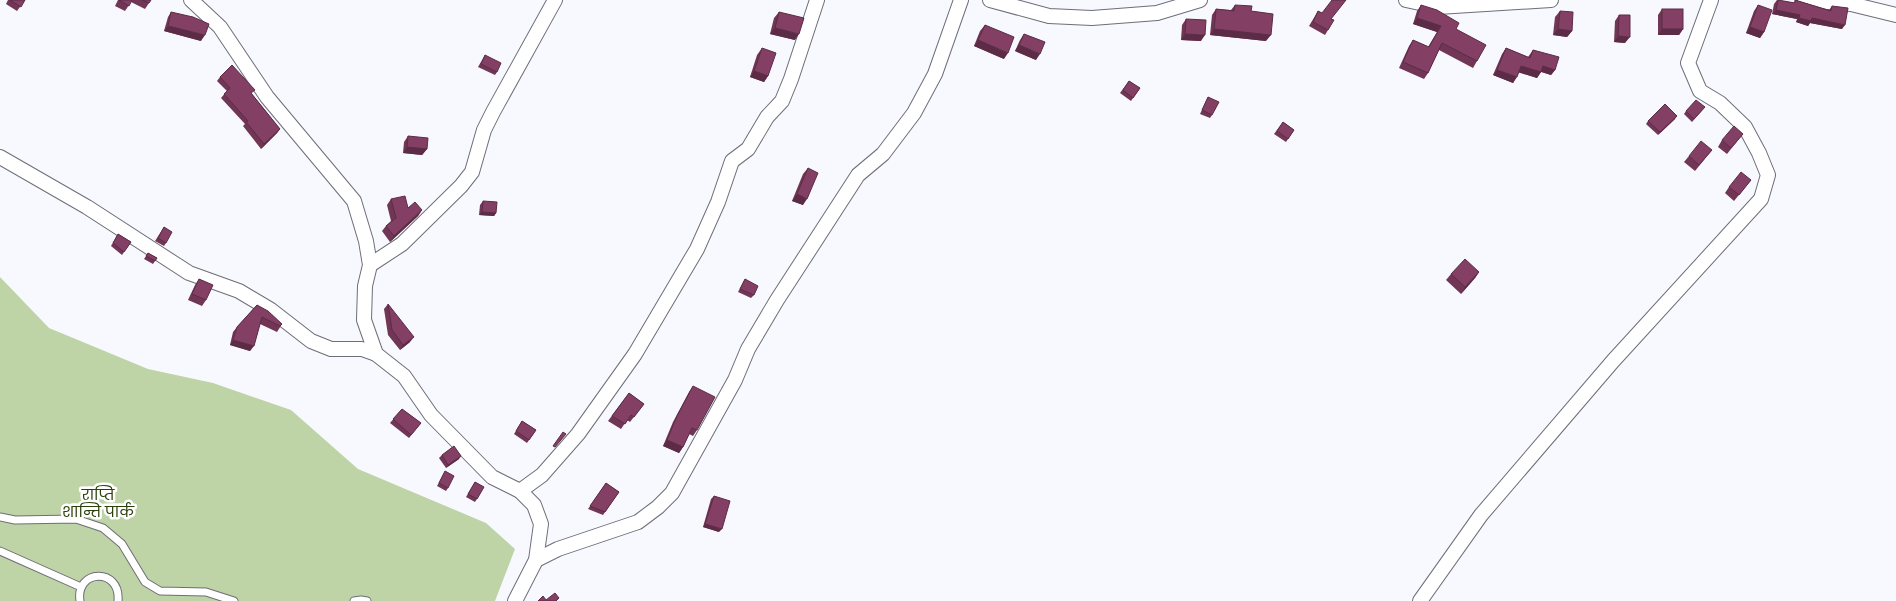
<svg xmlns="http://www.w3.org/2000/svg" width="1896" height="601" font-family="Poppins,'Noto Sans Devanagari',sans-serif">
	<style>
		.green { fill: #bed3a6 }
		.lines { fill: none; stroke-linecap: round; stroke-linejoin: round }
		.lane-casing { stroke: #6d6e77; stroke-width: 9 }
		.street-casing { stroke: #6d6e77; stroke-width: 16 }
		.lane { stroke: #fff; stroke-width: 7 }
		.street { stroke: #fff; stroke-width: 14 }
		.wall { fill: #713656 }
		.shaded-wall { fill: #5c2c46 }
		.building { fill: #833f64; stroke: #5c2c46 }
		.labels { text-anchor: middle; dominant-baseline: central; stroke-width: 5; stroke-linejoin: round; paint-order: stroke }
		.park-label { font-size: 15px; fill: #2c400b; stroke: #fff }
	</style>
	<rect width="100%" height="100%" fill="#f8f9ff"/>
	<!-- green -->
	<path class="green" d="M0,277L49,328L148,369L213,383L291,410L358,469L486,523L515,549L495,601H0Z"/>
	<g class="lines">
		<!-- lane casing -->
		<g class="lane-casing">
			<g id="lane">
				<path d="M0,517L15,520L76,519L103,528L122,544L145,582L160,591L206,592L234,601"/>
				<path d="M0,551L81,587"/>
				<path d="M80,601C75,569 121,567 118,601"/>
				<path d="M354,601L361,600L367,601"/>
			</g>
		</g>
		<!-- street casing -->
		<g class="street-casing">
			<g id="street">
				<path d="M191,0L220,27L267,97L354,201L366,241L370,265L365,286L364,320L376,354L404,376L431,415L492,477L520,491L534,505L541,524L536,560L515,601"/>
				<path d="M990,0L1049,16L1092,18L1157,13L1200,0"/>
				<path d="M1406,0L1438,7L1551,0"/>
				<path d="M1805,0L1851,4L1896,15"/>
				<path d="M0,157L87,207L189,273L239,291L271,310L311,341L331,349H362L376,354"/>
				<path d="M370,265L402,244L461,186L472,172L484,130L493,112L555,0"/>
				<path d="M520,491L542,475L578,434L635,354L697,249L718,202L732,161L748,149L767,117L782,101L791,79L817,0"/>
				<path d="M536,560L558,549L638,522L658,507L672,493L735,380L748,349L777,300L858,175L883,154L914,113L935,74L961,0"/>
				<path d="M1420,601L1481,515L1613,361L1761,199L1768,175L1759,153L1745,127L1720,103L1700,91L1688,63L1711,0"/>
			</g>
		</g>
		<!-- lane -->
		<use href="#lane" class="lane"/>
		<!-- street -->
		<use href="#street" class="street"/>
	</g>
	<!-- wall -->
	<g class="wall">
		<path d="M8,0H25L17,11L6,4Z"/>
		<path d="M118,0H151L145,9L131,2L125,11L115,6Z"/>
		<path d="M1777,0L1794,3L1795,0L1829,10L1832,6L1842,29L1810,23L1808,26L1796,22L1797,19L1772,14L1774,4Z"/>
		<path d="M1235,5L1251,11L1266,41L1210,35L1212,15L1216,9L1231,10Z"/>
		<path d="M1421,5L1456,29L1477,61L1473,68L1439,50L1428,73L1424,79L1399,68L1409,46L1413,40L1428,47L1437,32L1413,24L1417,11Z"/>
		<path d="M1758,5L1764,32L1760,38L1746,33L1754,11Z"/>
		<path d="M1662,9L1683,29L1679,35H1658V15Z"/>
		<path d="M1318,11L1332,19L1328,30L1325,35L1309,26Z"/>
		<path d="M1560,11L1572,31L1567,37L1553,35L1555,17Z"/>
		<path d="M171,12L201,41L164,31L168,17Z"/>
		<path d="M779,12L795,40L770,34L774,18Z"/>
		<path d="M1619,15L1625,43L1614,42L1615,21Z"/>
		<path d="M1186,19L1201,41L1181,40L1182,25Z"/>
		<path d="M985,25L1004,59L974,46L980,31Z"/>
		<path d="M1024,34L1036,60L1015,51L1020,40Z"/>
		<path d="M762,48L768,76L764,82L750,77L757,55Z"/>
		<path d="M1506,48L1528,57L1533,50L1555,70L1551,75L1541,72L1537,78L1519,72L1513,83L1493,75L1502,54Z"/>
		<path d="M485,55L497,72L495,75L478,67Z"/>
		<path d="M220,77L252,94L280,129L277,133L261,149L243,126L245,124L221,98L227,91L217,81Z"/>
		<path d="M1129,81L1140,88L1131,101L1120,93Z"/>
		<path d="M1208,97L1212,115L1210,118L1200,114Z"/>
		<path d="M1705,107L1692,122L1684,114L1686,111Z"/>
		<path d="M1675,119L1658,135L1646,124L1648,121Z"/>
		<path d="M1283,122L1294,130L1286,142L1274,134Z"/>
		<path d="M1743,134L1727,154L1718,147L1722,140Z"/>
		<path d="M408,136L427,149L422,155L403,153L404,142Z"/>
		<path d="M1712,150L1695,171L1684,162L1689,156Z"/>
		<path d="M808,168L803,205L792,201L803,174Z"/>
		<path d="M1751,180L1734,201L1725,193L1729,187Z"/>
		<path d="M391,199L408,208L422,210L418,216L390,242L382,231L386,226L391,221L387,205Z"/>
		<path d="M483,201L496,213L494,216L479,215L480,205Z"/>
		<path d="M164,227L166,243L164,246L155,241Z"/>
		<path d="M118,234L131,242L122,255L111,246Z"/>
		<path d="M148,253L157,258L153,264L144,259Z"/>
		<path d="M1479,272L1475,278L1461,294L1446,280L1451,274Z"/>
		<path d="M199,279L206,300L202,306L188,300L195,285Z"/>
		<path d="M745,279L754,295L751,298L738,292Z"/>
		<path d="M388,304L410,342L400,350L388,335L384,309Z"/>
		<path d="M257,305L282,324L277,332L260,324L250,351L230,345L233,332L237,327Z"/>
		<path d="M693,386L697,430L693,436L689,434L683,447L679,453L663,446L673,422L689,392Z"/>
		<path d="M629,393L644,404L630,422L627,420L621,429L608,421Z"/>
		<path d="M402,409L421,423L409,438L390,423Z"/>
		<path d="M522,421L536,430L527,443L514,434Z"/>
		<path d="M442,455L459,459L446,468L439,458Z"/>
		<path d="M445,471L448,488L446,491L437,486Z"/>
		<path d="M475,482L484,487L475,502L466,497Z"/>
		<path d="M606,483L619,492L603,515L588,509Z"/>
		<path d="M714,496L719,532L703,527L711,499Z"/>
	</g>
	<!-- shaded-wall -->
	<g class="shaded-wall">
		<path d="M1776,10L1800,15L1797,19L1772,14Z"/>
		<path d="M1417,18L1441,26L1437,32L1413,24Z"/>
		<path d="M1799,18H1812L1845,25L1842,29L1810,23L1808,26L1796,22Z"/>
		<path d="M168,26L205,35L201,41L164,31Z"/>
		<path d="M1750,27L1764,32L1760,38L1746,33Z"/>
		<path d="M775,28L799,34L795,40L770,34Z"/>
		<path d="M1214,29L1271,35L1266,41L1210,35Z"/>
		<path d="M1558,29L1572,31L1567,37L1553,35Z"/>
		<path d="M1662,29H1683L1679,35H1658Z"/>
		<path d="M1185,34L1205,35L1201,41L1181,40Z"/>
		<path d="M1618,36L1630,37L1625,43L1614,42Z"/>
		<path d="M978,40L1008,53L1004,59L974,46Z"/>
		<path d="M1019,45L1040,54L1036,60L1015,51Z"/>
		<path d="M1521,66L1541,72L1537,78L1517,72Z"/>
		<path d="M1543,66L1555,70L1551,75L1539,71Z"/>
		<path d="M1497,70L1517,77L1513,83L1493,75Z"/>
		<path d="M754,71L768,76L764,82L750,77Z"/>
		<path d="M1677,116L1675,119L1658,135L1660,132Z"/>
		<path d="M280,129L277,133L261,149L264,144Z"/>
		<path d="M407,147L427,149L422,155L403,153Z"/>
		<path d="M797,194L807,199L803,205L792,201Z"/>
		<path d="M422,210L418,216L390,242L394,236Z"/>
		<path d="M482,212L496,213L494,216L479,215Z"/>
		<path d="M1479,272L1475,278L1461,294L1465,287Z"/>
		<path d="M414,337L410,342L400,350L403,345Z"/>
		<path d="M233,340L254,346L250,351L230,345Z"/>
		<path d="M667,440L683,447L679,453L663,446Z"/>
		<path d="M461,456L459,459L446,468L448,465Z"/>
		<path d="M705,524L722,529L719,532L703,527Z"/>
	</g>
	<!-- building -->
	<g class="building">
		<path d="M10,0H25L21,7Z"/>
		<path d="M119,0H132L129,6Z"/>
		<path d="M142,0H151L149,3Z"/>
		<path d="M1332,0H1346L1331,19L1334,20L1328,30L1313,22L1318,11L1322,13Z"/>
		<path d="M1778,0L1795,3V0L1831,11L1832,6L1848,8L1845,25L1812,18L1811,21L1799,18L1800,15L1776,10Z"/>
		<path d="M1235,5L1252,6L1251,11L1273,14L1271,35L1214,29L1216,9L1234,11Z"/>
		<path d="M1421,5L1437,10L1459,23L1456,29L1486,45L1477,61L1442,43L1428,73L1403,62L1413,40L1429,47L1441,26L1417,18Z"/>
		<path d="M1758,5L1772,10L1764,32L1750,27Z"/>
		<rect x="1662" y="9" width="21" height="20"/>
		<path d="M1560,11L1573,12L1572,31L1558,29Z"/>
		<path d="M171,12L193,17L209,24L205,35L168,26Z"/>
		<path d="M779,12L804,18L799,34L775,28Z"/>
		<path d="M1619,15H1630V37L1618,36Z"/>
		<path d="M1186,19L1206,20L1205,35L1185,34Z"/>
		<path d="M985,25L1014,37L1008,53L978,40Z"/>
		<path d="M1024,34L1045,42L1040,54L1019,45Z"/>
		<path d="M762,48L776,53L768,76L754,71Z"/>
		<path d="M1506,48L1530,58L1533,50L1559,57L1555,70L1543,66L1541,72L1521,66L1517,77L1497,70Z"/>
		<path d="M485,55L501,63L497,72L481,64Z"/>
		<path d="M232,65L255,90L251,93L280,129L264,144L246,122L248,121L224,94L230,88L220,77Z"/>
		<path d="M1129,81L1140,88L1133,98L1123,90Z"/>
		<path d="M1208,97L1219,102L1212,115L1202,110Z"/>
		<path d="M1696,100L1705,107L1694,119L1686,111Z"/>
		<path d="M1665,104L1677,116L1660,132L1648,121Z"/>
		<path d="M1283,122L1294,130L1288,139L1277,131Z"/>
		<path d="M1734,126L1743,134L1731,148L1722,140Z"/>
		<path d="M408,136L428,138L427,149L407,147Z"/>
		<path d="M1701,141L1712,150L1699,165L1689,156Z"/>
		<path d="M808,168L818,173L807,199L797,194Z"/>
		<path d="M1741,172L1751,180L1739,195L1729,187Z"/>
		<path d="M405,196L408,208L415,202L422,210L394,236L386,226L396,218L391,199Z"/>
		<path d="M483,201L497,202L496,213L482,212Z"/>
		<path d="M164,227L172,232L166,243L158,238Z"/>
		<path d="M118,234L131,242L124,252L113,243Z"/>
		<path d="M148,253L157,258L155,261L146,256Z"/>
		<path d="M1465,259L1479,272L1465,287L1451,274Z"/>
		<path d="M199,279L213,285L206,300L192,294Z"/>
		<path d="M745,279L758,286L754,295L740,289Z"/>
		<path d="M388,304L414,337L403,345L392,330Z"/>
		<path d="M257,305L268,311L282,324L280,326L262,317L254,346L233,340L237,327Z"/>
		<path d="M693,386L715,397L697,430L692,428L683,447L667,440L677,416Z"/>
		<path d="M629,393L644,404L634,417L631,415L625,424L612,416Z"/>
		<path d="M402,409L421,423L411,435L393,419Z"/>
		<path d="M522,421L536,430L529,440L516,431Z"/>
		<path d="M563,432L566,434L555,447L553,446Z"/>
		<path d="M454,446L461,456L448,465L442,455Z"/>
		<path d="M445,471L454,476L448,488L439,483Z"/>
		<path d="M475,482L484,487L477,499L468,494Z"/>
		<path d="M606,483L619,492L605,512L590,506Z"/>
		<path d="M714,496L730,501L722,529L705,524Z"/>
		<path d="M555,593L559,598L556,601H538L543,596L546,600Z"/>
	</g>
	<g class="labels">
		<!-- park labels -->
		<g class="park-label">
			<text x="98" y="494">राप्ति<tspan x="98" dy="17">शान्ति पार्क</tspan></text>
		</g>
	</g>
</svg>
